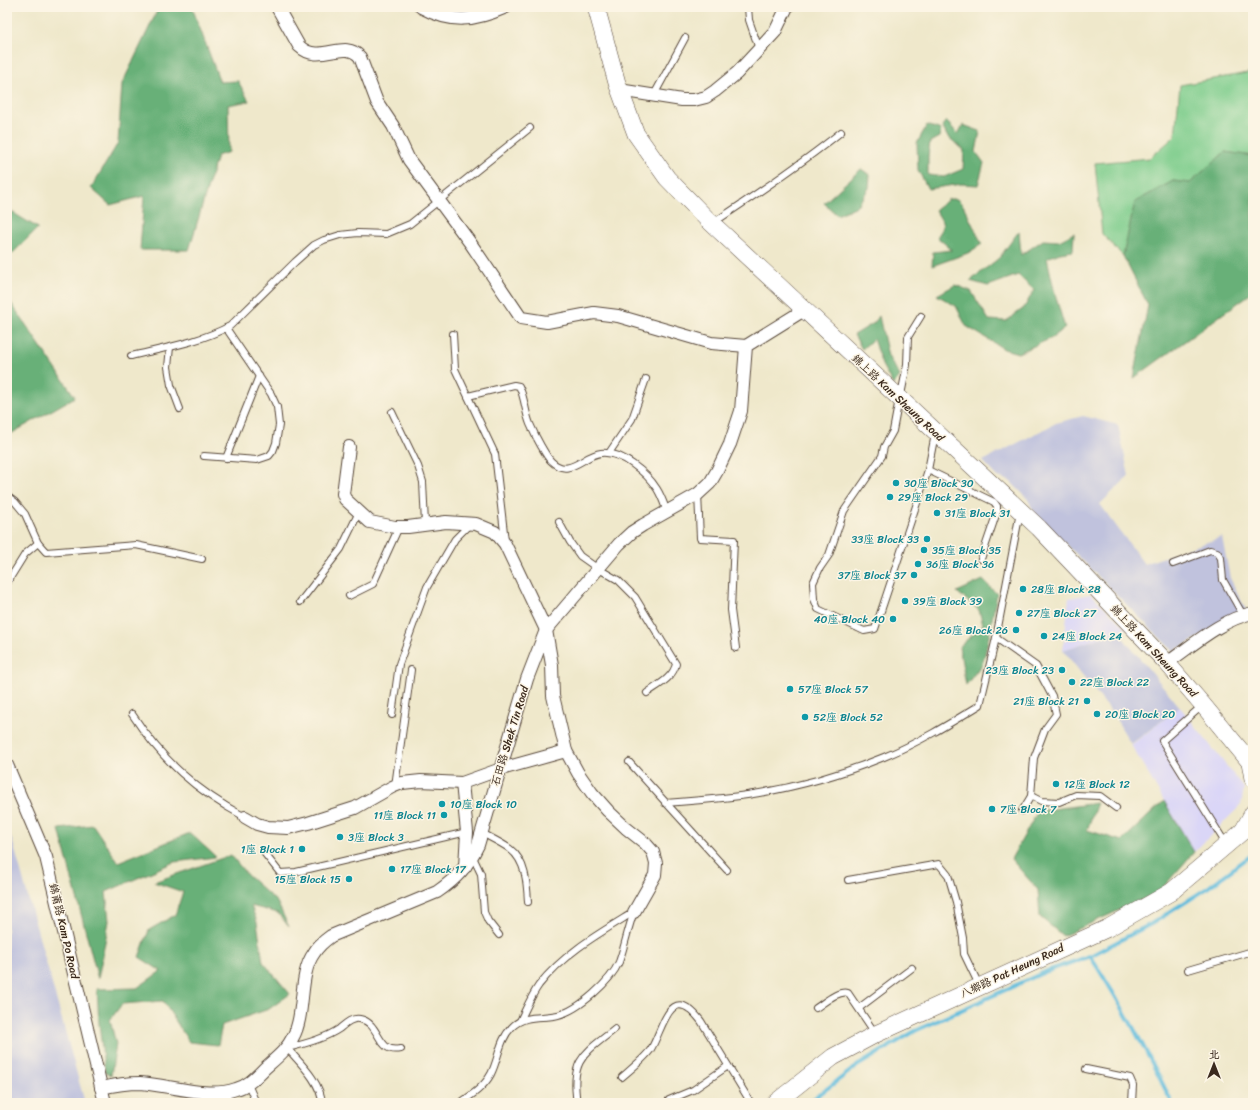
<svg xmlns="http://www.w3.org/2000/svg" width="1260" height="1110" font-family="Sriracha,'LXGW WenKai TC',sans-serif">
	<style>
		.built { fill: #dad6f7 }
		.industrial { fill: #c0c2dd }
		.green { fill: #7fcd8d; stroke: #5d7c56 }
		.forest { fill: #67b078; stroke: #516d4b }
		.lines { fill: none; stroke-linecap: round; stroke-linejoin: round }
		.stream { stroke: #5fbcdd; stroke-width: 4 }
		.lane-casing { stroke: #564638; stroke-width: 8 }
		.street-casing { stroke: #564638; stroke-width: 14 }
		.secondary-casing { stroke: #564638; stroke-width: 18 }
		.lane { stroke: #fff; stroke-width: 6 }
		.street { stroke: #fff; stroke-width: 12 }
		.secondary { stroke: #fff; stroke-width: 17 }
		.culture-dot { fill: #0f9aa8; stroke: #fcf5e5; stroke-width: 1.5 }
		.labels { text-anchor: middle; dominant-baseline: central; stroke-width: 3; stroke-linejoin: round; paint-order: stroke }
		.street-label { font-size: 11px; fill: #3b2a1e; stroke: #fcf5e5 }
		.culture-label { font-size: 11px; fill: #0d838f; stroke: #fcf5e5; text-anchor: start }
	</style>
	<rect width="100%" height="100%" fill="#fcf5e5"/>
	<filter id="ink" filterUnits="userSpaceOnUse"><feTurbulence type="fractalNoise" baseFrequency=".025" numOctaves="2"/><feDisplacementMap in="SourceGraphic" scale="8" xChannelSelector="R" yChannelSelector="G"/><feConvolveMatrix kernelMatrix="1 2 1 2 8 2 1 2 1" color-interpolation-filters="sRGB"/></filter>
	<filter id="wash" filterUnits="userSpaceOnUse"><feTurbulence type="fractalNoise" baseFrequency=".012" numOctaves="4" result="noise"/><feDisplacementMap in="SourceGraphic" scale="16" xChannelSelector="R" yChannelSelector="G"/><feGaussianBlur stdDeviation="0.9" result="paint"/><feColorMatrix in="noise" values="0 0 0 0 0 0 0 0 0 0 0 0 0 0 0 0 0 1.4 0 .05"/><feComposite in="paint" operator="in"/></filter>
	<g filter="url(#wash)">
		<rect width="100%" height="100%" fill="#efe8cb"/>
		<!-- built -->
		<g class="built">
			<path d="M1091,594L1127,629L1063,650L1069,598Z"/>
			<path d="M1180,707L1244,788L1241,805L1194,852L1131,745Z"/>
		</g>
		<!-- industrial -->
		<g class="industrial">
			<path d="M1083,416L1118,425L1129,476L1100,504L1144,564L1222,537L1230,578L1247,612L1173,651L1035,513L1027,498L1010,481L998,477L983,461L1056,423Z"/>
			<path d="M1118,632L1180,707L1131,744L1113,714L1063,650Z"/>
			<path d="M7,825L13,843L85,1103H7Z"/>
		</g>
		<!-- green -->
		<path class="green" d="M1253,72V156L1225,152L1190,183L1173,181L1135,202L1123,256L1102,234L1095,163L1150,158L1175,136L1180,85Z"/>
		<!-- forest -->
		<g class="forest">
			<path d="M159,7H192L220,82L238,81L249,101L228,105L229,152L217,156L189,250H140L144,196L110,205L91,188L118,143L122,84Z"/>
			<path d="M946,121L958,134L963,125L980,131L976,152L984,163L978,185L961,184L928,189L918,170L917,143L927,125L941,130L939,137L930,142L928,156V175L944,177L963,169L964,150L947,136L942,126Z"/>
			<path d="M1225,152L1253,156V292L1134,378L1148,305L1123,256L1135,202L1173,181L1190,183Z"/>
			<path d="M861,169L870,175L869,188L857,206L837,215L824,203Z"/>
			<path d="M949,199H957L963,205L982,244L968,253L932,266L933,252L952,250L937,237C946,225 943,222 935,210Z"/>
			<path d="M7,209L38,228L7,259Z"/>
			<path d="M1019,231L1021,255L1043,240L1059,241L1074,233L1073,251L1060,253L1047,258L1055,294L1065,328L1052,338L1018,353L1004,349L966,326L956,306L937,295L955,285L971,291L989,320L1006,321L1024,308L1034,290L1018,275L988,286L970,281L999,258Z"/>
			<path d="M7,297L75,397L7,436Z"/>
			<path d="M879,316L888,356L900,376L893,385L882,365L873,339L862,349L854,335L874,323Z"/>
			<path d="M983,580L997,594L986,650L982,664L966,685L959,647L983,625L979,610L957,592Z"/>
			<path d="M1164,801L1194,852L1159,892L1063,936L1040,917L1038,890L1011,859L1038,811L1097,803L1087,830L1122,841Z"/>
			<path d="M93,825L118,862L190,833L216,857L174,862L106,892L109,921L98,979L59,829Z"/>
			<path d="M231,855L247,875L277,902L289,927L278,913L251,906L257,922L263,962L290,994L269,1009L222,1025L218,1045L189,1042L163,1001L122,1004L110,1020L116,1044L111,1075L105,1073L99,1024L97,989L137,988L161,971L139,957L149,930L175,915L183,892L154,882Z"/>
		</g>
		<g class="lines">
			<!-- stream -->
			<g class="stream">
				<path d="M1090,956C1121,1003 1148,1053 1172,1103"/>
				<path d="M808,1103L857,1066L915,1031L1047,971L1090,956L1151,924L1206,889L1253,854"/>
			</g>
		</g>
	</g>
	<g filter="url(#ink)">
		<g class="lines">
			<!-- lane casing -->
			<g class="lane-casing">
				<g id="lane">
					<path d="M748,7L749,20L759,49"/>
					<path d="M654,95L685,38"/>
					<path d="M713,223C757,194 800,165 841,132"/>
					<path d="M921,316L908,337L907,365L902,390L899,399L893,431L884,447L882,456L844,511L829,555L820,568L813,583L814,599L818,609L864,631L875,629L928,470L935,434"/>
					<path d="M453,334L455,369L495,454L505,541"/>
					<path d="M170,347L168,367L171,385L180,409"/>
					<path d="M131,356C164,348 200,342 230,326L295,262L314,245L324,240L340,235L358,233L386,234L410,224L530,128"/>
					<path d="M468,396L514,385L519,386C525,398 525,412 530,424C533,431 537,439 541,446C544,451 547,457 551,461C569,479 583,455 601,453C621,451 647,473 657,489C662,497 664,504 667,512"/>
					<path d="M392,412L418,466L423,482L425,524"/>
					<path d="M609,453L632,419L646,379"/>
					<path d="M204,456L257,460L269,456L273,451L276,443L279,425L277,407L271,394L226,328"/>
					<path d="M226,458L259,376"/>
					<path d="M928,470L994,502L997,506V512L981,559"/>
					<path d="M698,494L700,538L734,540L731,610L736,648"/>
					<path d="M7,496L15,502L25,514L38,543L46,552L136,545L202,559"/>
					<path d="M559,522L570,542L580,556L597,568L618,580L635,597L676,664C673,678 658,685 647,693"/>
					<path d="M1173,564L1210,550L1217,552L1221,558L1223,580L1243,615"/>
					<path d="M7,583L25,554L38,543"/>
					<path d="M349,596L373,584L399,527"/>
					<path d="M300,602L341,549L359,512"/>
					<path d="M996,638L1036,666L1052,696L1056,714L1045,729L1034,758L1031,796L1022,811"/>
					<path d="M1202,706L1162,741L1226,844"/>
					<path d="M132,714C162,760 196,791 245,817"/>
					<path d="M392,715L399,664L427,587L455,539L470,524"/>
					<path d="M629,762L727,870"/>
					<path d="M395,786L411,670"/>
					<path d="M1031,796L1041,801L1059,802L1076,795L1100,796L1116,808"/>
					<path d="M665,803C693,801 720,799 747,795C794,788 840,775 884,757C918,743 949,724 980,705L996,638L1020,512"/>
					<path d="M482,833C491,838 502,843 510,849C526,861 527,884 528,902"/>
					<path d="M265,854L280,873L296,872L467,832"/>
					<path d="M473,857L481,874L484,912L488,921L499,935"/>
					<path d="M848,880L939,864L948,875L956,902L963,938L964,954L979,985"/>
					<path d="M1188,970L1253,951"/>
					<path d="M816,1008C824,1003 838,990 848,993L875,1033"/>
					<path d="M859,1008L912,968"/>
					<path d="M520,1021C526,1009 531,996 539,985C564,953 600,933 634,912"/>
					<path d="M1086,1069L1130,1078L1133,1085L1132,1103"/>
					<path d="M622,1077C630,1070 645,1058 651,1049C664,1027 670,981 701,1021L751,1103"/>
					<path d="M248,1084L256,1103"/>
					<path d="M322,1103C321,1082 300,1063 287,1048C305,1044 324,1039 339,1029C345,1024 352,1017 360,1019C381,1023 376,1054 401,1049"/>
					<path d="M460,1103C472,1095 484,1087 491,1074C499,1058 499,1040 512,1027C525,1014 542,1019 558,1015C579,1010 611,981 619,962C625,945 628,928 634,912"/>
					<path d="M577,1103C570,1059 584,1054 615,1029"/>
					<path d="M670,1103L669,1100L693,1090L728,1066"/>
				</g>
			</g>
			<!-- street casing -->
			<g class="street-casing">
				<g id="street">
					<path d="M277,7L299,46C320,66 344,38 360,57L377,102L393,126L409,160L471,244L521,318L547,322L594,313L618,316L711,343L746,346"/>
					<path d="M421,7C452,24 474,21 506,7"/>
					<path d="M619,90L682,100H694L706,97L715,91L737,73L775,32L787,7"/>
					<path d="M349,447L343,494L345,499L370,522L395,527H408L446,522L476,524L495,532L505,544L546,630L552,665L553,696L566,751L578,773L592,793L608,811L626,828L645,843L653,852L656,863L655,875L634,912"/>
					<path d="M1167,663C1193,645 1222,619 1253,613"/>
					<path d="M7,765L46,857L105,1103"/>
					<path d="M245,817L257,824L268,827L288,828L308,823L355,808L392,787L402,783L421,781L462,783"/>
					<path d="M465,867L467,832L462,783L501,769L566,751"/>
					<path d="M101,1088C114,1085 126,1083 140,1083C170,1085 207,1099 236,1089C248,1086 256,1077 265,1068C275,1059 287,1050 293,1037C306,1013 298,975 314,953C318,946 324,941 331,936L437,892C456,879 468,866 478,845L527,679L546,630L619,544L632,532L643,525L698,494L710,483L717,471L730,444L741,411L746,346L804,310"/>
				</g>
			</g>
			<!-- secondary casing -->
			<g class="secondary-casing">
				<g id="secondary">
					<path d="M596,7L617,83L636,134L667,178L706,218L1039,528L1167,663L1203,705L1250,762L1253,779"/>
					<path d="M1243,831L1253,813"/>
					<path d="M775,1103L833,1057L876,1034L1108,928L1171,892L1243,831L1253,828"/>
				</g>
			</g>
			<!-- lane -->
			<use href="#lane" class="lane"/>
			<!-- street -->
			<use href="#street" class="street"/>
			<!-- secondary -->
			<use href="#secondary" class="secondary"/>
		</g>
	</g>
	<!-- markers -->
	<g class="culture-dot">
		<circle cx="896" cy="483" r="4"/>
		<circle cx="890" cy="497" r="4"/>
		<circle cx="937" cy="513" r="4"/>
		<circle cx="927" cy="539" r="4"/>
		<circle cx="924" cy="550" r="4"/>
		<circle cx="918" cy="564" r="4"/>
		<circle cx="914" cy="575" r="4"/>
		<circle cx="1023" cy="589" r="4"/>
		<circle cx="905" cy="601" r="4"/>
		<circle cx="1019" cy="613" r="4"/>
		<circle cx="893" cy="619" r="4"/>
		<circle cx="1016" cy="630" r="4"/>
		<circle cx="1044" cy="636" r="4"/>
		<circle cx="1062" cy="670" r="4"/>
		<circle cx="1072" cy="682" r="4"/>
		<circle cx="790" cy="689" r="4"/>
		<circle cx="1087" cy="701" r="4"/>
		<circle cx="1097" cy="714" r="4"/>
		<circle cx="805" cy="717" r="4"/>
		<circle cx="1056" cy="784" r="4"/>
		<circle cx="442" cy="804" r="4"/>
		<circle cx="992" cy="809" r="4"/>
		<circle cx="444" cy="815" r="4"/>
		<circle cx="340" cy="837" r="4"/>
		<circle cx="302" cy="849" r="4"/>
		<circle cx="392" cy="869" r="4"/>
		<circle cx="349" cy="879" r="4"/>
	</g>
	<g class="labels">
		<!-- street labels -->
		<g class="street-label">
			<text transform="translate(898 398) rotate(43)">錦上路 Kam Sheung Road</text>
			<text transform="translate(1154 651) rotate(47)">錦上路 Kam Sheung Road</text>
			<text transform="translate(510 736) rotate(-73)">石田路 Shek Tin Road</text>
			<text transform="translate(64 931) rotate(77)">錦莆路 Kam Po Road</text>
			<text transform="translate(1012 971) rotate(-25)">八鄉路 Pat Heung Road</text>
		</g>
		<!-- culture labels -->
		<g class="culture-label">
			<text x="904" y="483">30座 Block 30</text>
			<text x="898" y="497">29座 Block 29</text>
			<text x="945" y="513">31座 Block 31</text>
			<text x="919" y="539" text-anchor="end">33座 Block 33</text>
			<text x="932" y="550">35座 Block 35</text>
			<text x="926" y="564">36座 Block 36</text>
			<text x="906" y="575" text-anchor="end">37座 Block 37</text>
			<text x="1031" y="589">28座 Block 28</text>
			<text x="913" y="601">39座 Block 39</text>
			<text x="1027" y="613">27座 Block 27</text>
			<text x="885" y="619" text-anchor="end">40座 Block 40</text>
			<text x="1008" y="630" text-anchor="end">26座 Block 26</text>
			<text x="1052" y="636">24座 Block 24</text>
			<text x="1054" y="670" text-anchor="end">23座 Block 23</text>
			<text x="1080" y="682">22座 Block 22</text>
			<text x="798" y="689">57座 Block 57</text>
			<text x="1079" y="701" text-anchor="end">21座 Block 21</text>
			<text x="1105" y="714">20座 Block 20</text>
			<text x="813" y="717">52座 Block 52</text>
			<text x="1064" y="784">12座 Block 12</text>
			<text x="450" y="804">10座 Block 10</text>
			<text x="1000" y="809">7座 Block 7</text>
			<text x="436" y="815" text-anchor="end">11座 Block 11</text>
			<text x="348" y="837">3座 Block 3</text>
			<text x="294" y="849" text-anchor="end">1座 Block 1</text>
			<text x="400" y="869">17座 Block 17</text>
			<text x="341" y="879" text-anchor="end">15座 Block 15</text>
		</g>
	</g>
	<!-- margin -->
	<rect width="1260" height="1110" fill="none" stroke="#fcf5e5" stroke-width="24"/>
	<!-- north arrow -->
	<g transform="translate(1214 1064)" stroke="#fcf5e5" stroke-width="3" paint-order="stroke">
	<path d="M0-3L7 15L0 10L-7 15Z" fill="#3b2a1e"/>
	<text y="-6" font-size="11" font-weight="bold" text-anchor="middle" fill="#3b2a1e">北</text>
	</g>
</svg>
